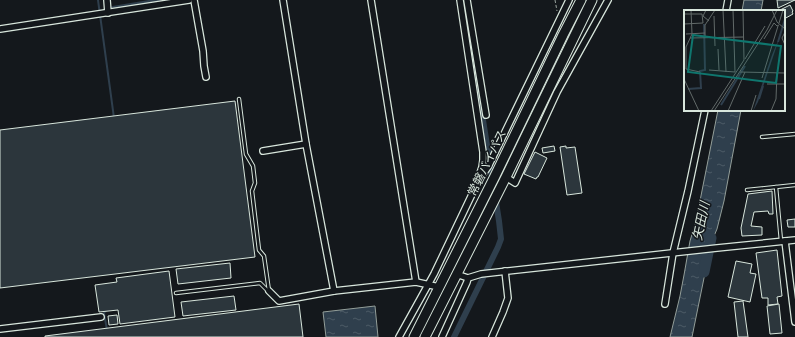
<svg xmlns="http://www.w3.org/2000/svg" width="795" height="337" font-family="'DM Sans','Noto Sans JP',sans-serif">
	<style>
		.water { fill: url(#water-ripples); stroke: #939e99 }
		.lines { fill: none; stroke-linecap: round; stroke-linejoin: round }
		.stream { stroke: #2f3f4d; stroke-width: 2 }
		.canal { stroke: #2f3f4d; stroke-width: 6 }
		.river { stroke: #2f3f4d; stroke-width: 11 }
		.building { fill: #2c363c; stroke: #d8e6dc }
		.service-casing { stroke: #d8e6dc; stroke-width: 4.5 }
		.minor-casing { stroke: #d8e6dc; stroke-width: 8 }
		.trunk-casing { stroke: #d8e6dc; stroke-width: 11 }
		.path { stroke: #9da8a2; stroke-width: 1; stroke-dasharray: 3 2; stroke-linecap: butt }
		.service { stroke: #14181c; stroke-width: 2.5 }
		.minor { stroke: #14181c; stroke-width: 5.5 }
		.trunk { stroke: #14181c; stroke-width: 9 }
		.labels { text-anchor: middle; dominant-baseline: central; stroke-width: 3; stroke-linejoin: round; paint-order: stroke }
		.street-label { font-size: 12px; fill: #d8e6dc; stroke: #14181c }
		.water-label { font-size: 13px; font-style: italic; fill: #d8e6dc; stroke: #14181c }
		.inset-river { fill: none; stroke: #2f3f4d; stroke-width: 2 }
		.inset-road { fill: none; stroke: #626a69; stroke-width: 1 }
		.view { fill: #0f766e; fill-opacity: 0.15; stroke: #0f766e; stroke-width: 2 }
		.inset-edge { fill: none; stroke: #d8e6dc; stroke-width: 2 }
	</style>
	<defs>
		<pattern id="water-ripples" width="26" height="14" patternUnits="userSpaceOnUse"><rect width="26" height="14" fill="#2f3f4d"/><path d="M2 4q2-2 4 0t4 0M15 11q2-2 4 0t4 0" fill="none" stroke="#4c5b66"/></pattern>
	</defs>
	<rect width="100%" height="100%" fill="#14181c"/>
	<!-- water -->
	<g class="water">
		<path d="M744,0H763L761,11H742Z"/>
		<path d="M718,110H741L724,201L717,229L709,248L704,278L692,337H670L680,296L684,275L690,241L696,221Z"/>
		<path d="M375,306L378,337H326L323,312Z"/>
	</g>
	<g class="lines">
		<!-- stream -->
		<g class="stream">
			<path d="M98,0L114,118"/>
			<path d="M107,330L104,313L107,309"/>
		</g>
		<!-- canal -->
		<g class="canal">
			<path d="M113,9L167,0"/>
			<path d="M454,337L498,247L501,239L499,221L464,0"/>
		</g>
		<!-- river -->
		<path class="river" d="M704,272L711,238"/>
	</g>
	<!-- building -->
	<g class="building">
		<path d="M777,0H795L778,8Z"/>
		<path d="M790,5L793,11L792,12L793,14L784,19V11H778Z"/>
		<path d="M235,101L255,257L0,288V130Z"/>
		<path d="M554,146L555,151L543,153L542,148Z"/>
		<path d="M566,146V148L575,147L582,193L567,195L560,147Z"/>
		<path d="M535,152L547,158L538,177H537L536,179L524,174Z"/>
		<path d="M772,191L773,214H769L768,211L754,212L751,226L762,227V235L742,236L741,228L748,194Z"/>
		<path d="M795,219V227H788L787,220Z"/>
		<path d="M777,250L782,296L777,297L778,304L768,305V298H762L756,253Z"/>
		<path d="M736,261L752,264L750,273L756,274L750,302L728,297Z"/>
		<path d="M230,263L231,278L178,284L176,269Z"/>
		<path d="M169,271L175,317L120,324L118,310L99,312L95,285L117,282L116,278Z"/>
		<path d="M234,296L236,310L183,316L181,302Z"/>
		<path d="M743,301L748,337H738L734,302Z"/>
		<path d="M299,304L303,337H45V336Z"/>
		<path d="M779,304L782,333L770,334L767,306Z"/>
		<path d="M117,315L118,324L109,325L108,316Z"/>
	</g>
	<g class="lines">
		<!-- service casing -->
		<g class="service-casing">
			<g id="service">
				<path d="M239,99L246,154L253,166L255,183L252,191L259,250L264,256L269,291"/>
				<path d="M762,137L795,134"/>
				<path d="M776,187L781,241"/>
				<path d="M747,190L795,185"/>
				<path d="M176,293L260,283L268,291"/>
			</g>
		</g>
		<!-- minor casing -->
		<g class="minor-casing">
			<g id="minor">
				<path d="M107,0L108,13"/>
				<path d="M194,0L203,51L204,66L206,77"/>
				<path d="M283,0L306,144L334,291"/>
				<path d="M371,0L416,282"/>
				<path d="M467,0L486,115"/>
				<path d="M726,11L728,0"/>
				<path d="M0,29L189,0"/>
				<path d="M263,151L306,144"/>
				<path d="M481,177L488,167L569,0"/>
				<path d="M506,177L515,183L557,92L608,0"/>
				<path d="M785,241L795,322"/>
				<path d="M456,274L468,278L481,274L717,248L795,240"/>
				<path d="M269,291L279,301L334,291L416,282L439,287"/>
				<path d="M665,304L673,253L688,191L705,110"/>
				<path d="M0,329L101,317"/>
				<path d="M399,337L434,274L475,188L482,167L483,160V152L460,0"/>
				<path d="M442,337L467,282L468,278"/>
				<path d="M492,337L503,312L508,298L505,271"/>
			</g>
		</g>
		<!-- trunk casing -->
		<g class="trunk-casing">
			<g id="trunk">
				<path d="M414,337L495,176L563,35L581,0"/>
				<path d="M425,337L506,177L592,0"/>
			</g>
		</g>
		<!-- path -->
		<path class="path" d="M555,0L557,11"/>
		<!-- service -->
		<use href="#service" class="service"/>
		<!-- minor -->
		<use href="#minor" class="minor"/>
		<!-- trunk -->
		<use href="#trunk" class="trunk"/>
	</g>
	<g class="labels">
		<!-- street labels -->
		<g class="street-label">
			<text transform="translate(487 163) rotate(-64)">常磐バイパス</text>
		</g>
		<!-- water labels -->
		<g class="water-label">
			<text transform="translate(701 221) rotate(-78)">矢田川</text>
		</g>
	</g>
	<!-- overview -->
	<g transform="translate(684 10)">
		<rect width="101" height="101" fill="#14181c"/>
		<path d="M96,26L74,92L69,101L88,45Z" fill="#2f3f4d"/>
		<path class="inset-river" d="M94,32L101,9M4,79L17,78L16,61L21,60L20,14M75,89L79,76M37,95L61,56"/>
		<path class="inset-road" d="M7,0L8,24L2,37V59L16,62M22,0L19,6L25,11M39,0L42,62M49,0L51,62M88,0L93,12L101,19M0,4H18L19,13L0,14M30,6L31,36M95,13L99,0M2,24L21,23M6,28L60,27M21,28V15L31,0M80,29L90,13L93,16L95,15M101,35L98,28L101,22M34,39L35,60M61,49L81,16M25,60L51,62M56,62L101,63M78,68L94,16M0,69L15,101M83,74H101M27,101L60,50L59,0M30,101L83,20L93,0M44,101L61,62M67,101L72,85M87,101L92,89L93,62"/>
		<path class="view" d="M9,25L97,36L92,73L4,62Z"/>
		<rect width="101" height="101" class="inset-edge"/>
	</g>
</svg>
